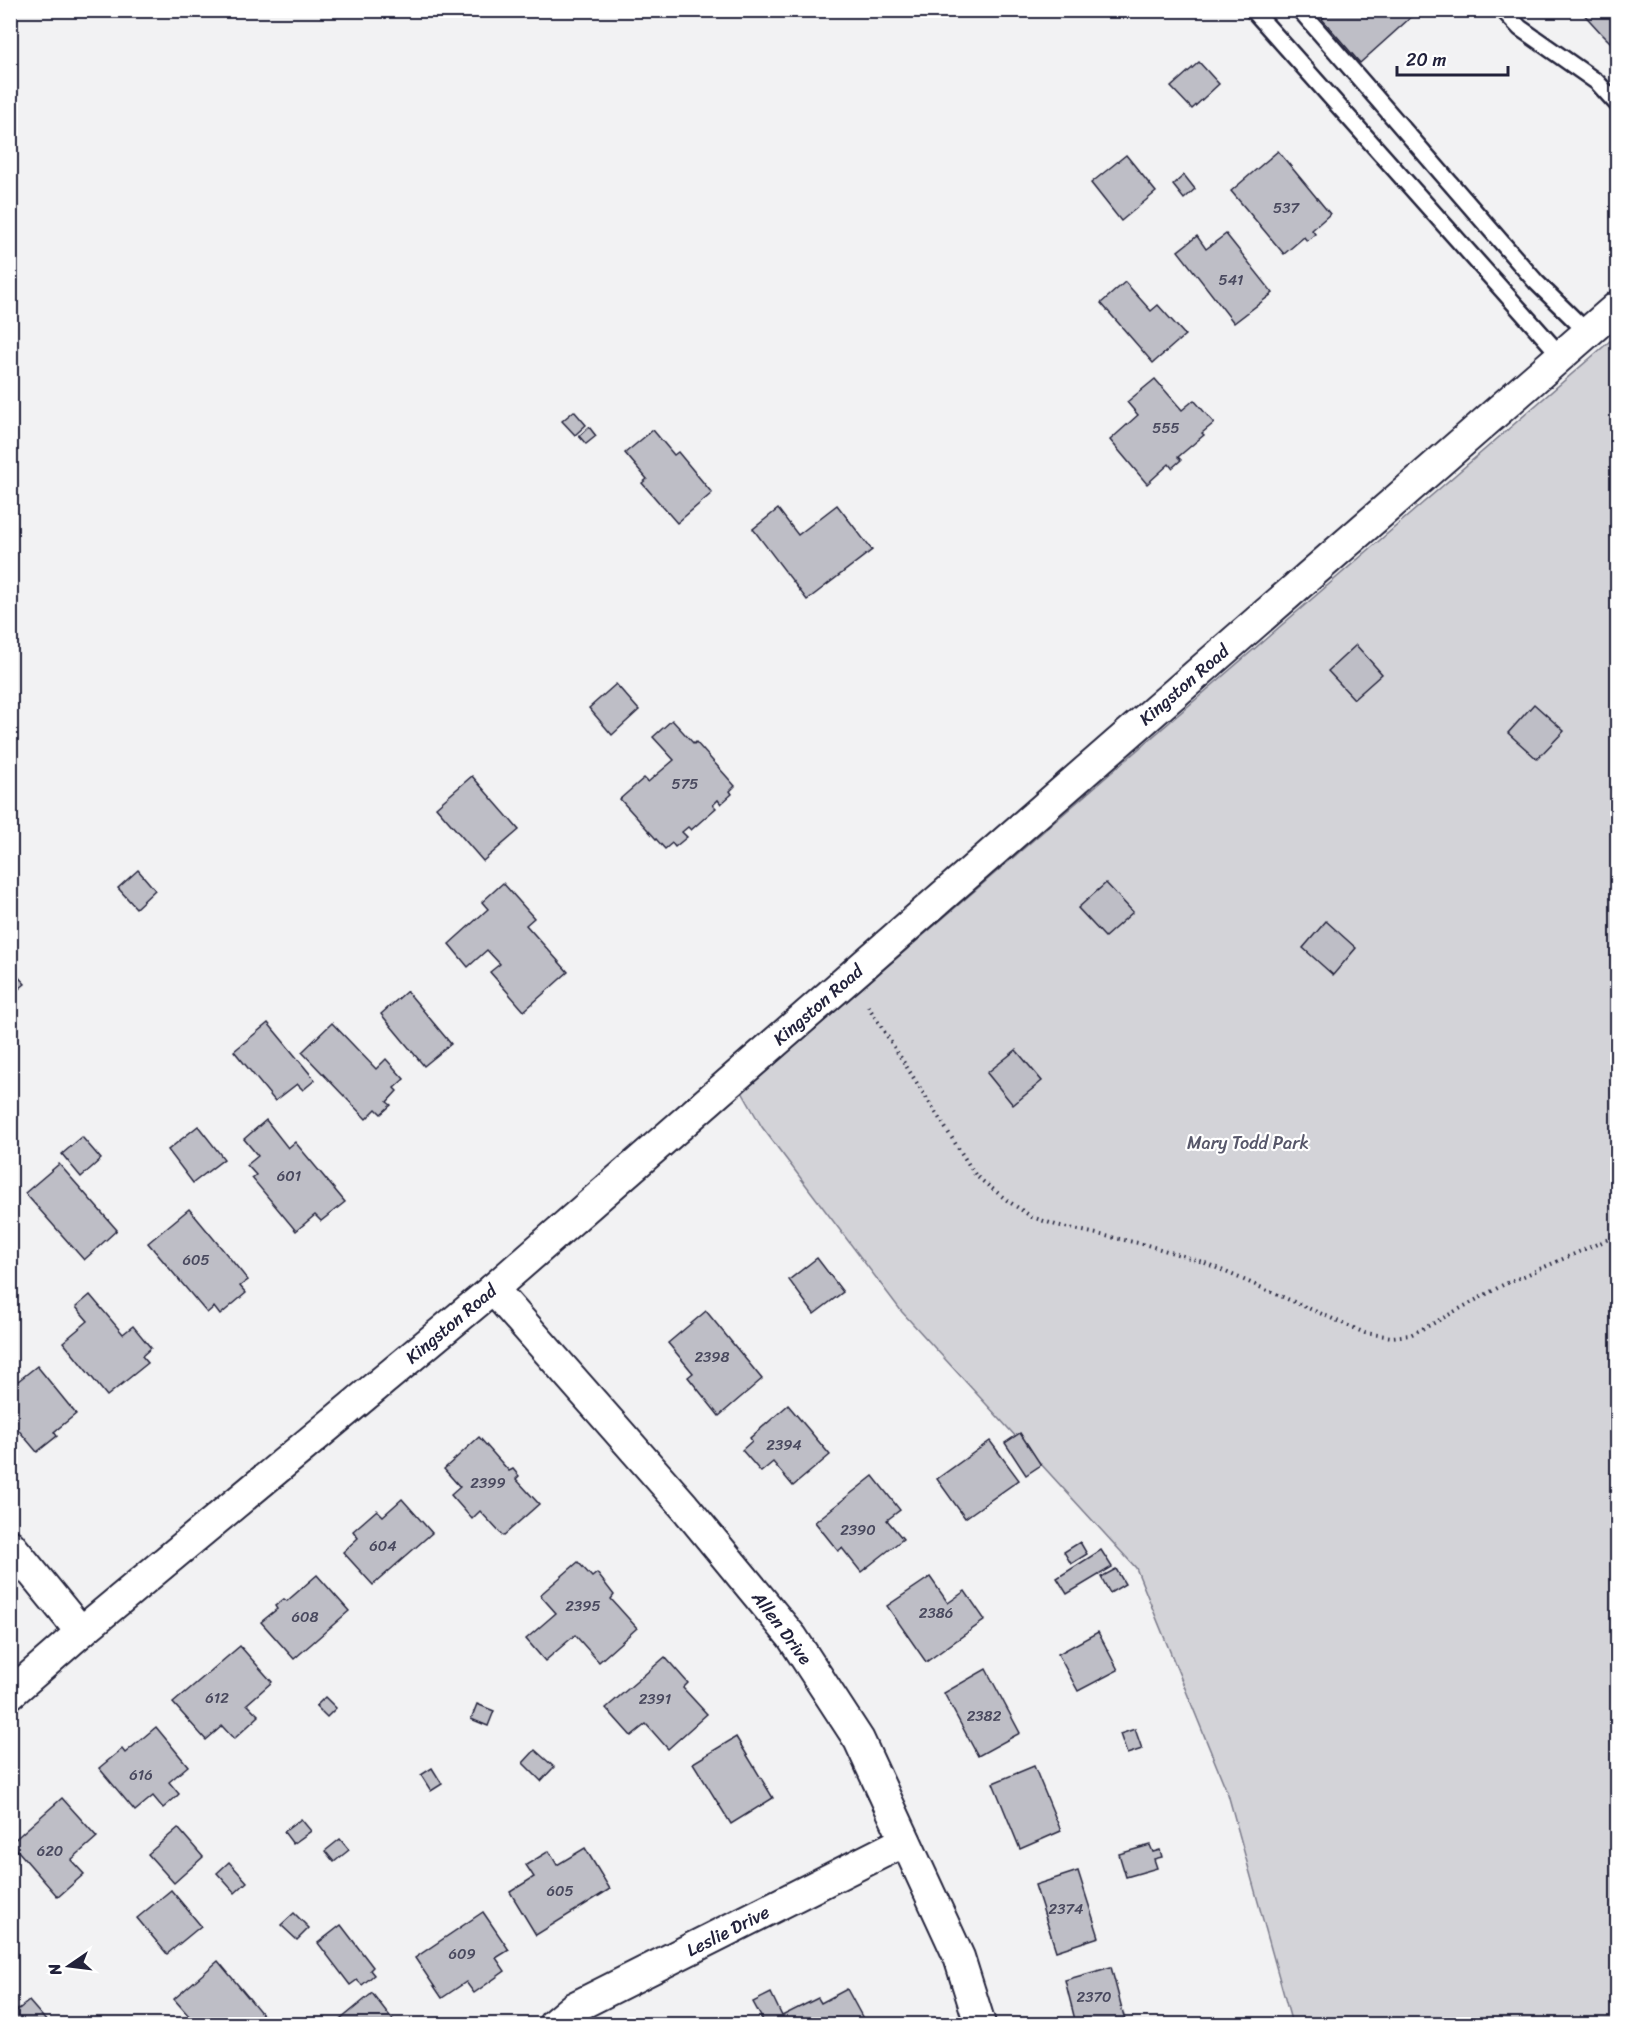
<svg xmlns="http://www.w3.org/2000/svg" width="1628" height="2035" font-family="Sriracha,sans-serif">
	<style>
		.green { fill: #d3d3d8; stroke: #7a7a8a; stroke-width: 1.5 }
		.building { fill: #bebec6; stroke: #22223b; stroke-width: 1.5 }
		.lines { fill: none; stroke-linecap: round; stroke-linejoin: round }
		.lane-casing { stroke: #22223b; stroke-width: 20 }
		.street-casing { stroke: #22223b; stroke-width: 34 }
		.path { stroke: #22223b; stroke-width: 4; stroke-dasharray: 1.5 4.5; stroke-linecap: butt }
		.lane { stroke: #fff; stroke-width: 15 }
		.street { stroke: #fff; stroke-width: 30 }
		.labels { text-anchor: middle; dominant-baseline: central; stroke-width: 4.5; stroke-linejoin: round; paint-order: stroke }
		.number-label { font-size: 15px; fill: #49495e }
		.street-label { font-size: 18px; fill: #22223b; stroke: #fff }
		.park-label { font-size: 18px; fill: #57576a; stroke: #fff }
	</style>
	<rect width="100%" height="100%" fill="#f2f2f3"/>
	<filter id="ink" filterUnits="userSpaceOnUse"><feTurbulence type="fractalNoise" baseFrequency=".0167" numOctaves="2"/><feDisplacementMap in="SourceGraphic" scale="12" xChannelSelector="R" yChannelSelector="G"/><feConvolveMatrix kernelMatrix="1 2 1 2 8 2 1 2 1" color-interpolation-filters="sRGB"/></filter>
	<g filter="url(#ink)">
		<!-- green -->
		<path class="green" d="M1617,335V2024H1292L1228,1794L1136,1568L902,1312L762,1127L742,1092Z"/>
		<!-- building -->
		<g class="building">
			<path d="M1332,10H1419L1360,63L1322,19Z"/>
			<path d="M1580,10H1618V50L1601,33Z"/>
			<path d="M1199,62L1219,84L1192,109L1171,87Z"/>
			<path d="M1278,151L1330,214L1312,230L1315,234L1312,237L1307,241L1304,237L1284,254L1231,191Z"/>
			<path d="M1126,155L1156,192L1121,221L1091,183Z"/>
			<path d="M1184,175L1195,189L1184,199L1173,185Z"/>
			<path d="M1226,234L1273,293L1234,323L1178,251L1197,236L1206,249Z"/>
			<path d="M1125,282L1151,311L1158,305L1185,335L1153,363L1101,303Z"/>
			<path d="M1155,379L1182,410L1194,400L1214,423L1202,433L1204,435L1178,457L1181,460L1172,468L1169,464L1147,484L1110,440L1138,415L1127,402Z"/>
			<path d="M574,411L586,425L575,435L562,421Z"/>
			<path d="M589,427L596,436L586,444L579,436Z"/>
			<path d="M653,430L674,455L678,452L712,493L677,523L642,483L647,479L625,453Z"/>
			<path d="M837,505L872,550L807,600L753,529L778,509L798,535Z"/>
			<path d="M1356,645L1382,674L1354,699L1328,671Z"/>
			<path d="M616,684L639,710L612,735L589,708Z"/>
			<path d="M1534,704L1564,731L1537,759L1508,733Z"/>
			<path d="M672,720L694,744L696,742L735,786L730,791L732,794L721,804L718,800L713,805L716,808L691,830L688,827L682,832L687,837L675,847L672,843L665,849L620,799L644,778L648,782L674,760L653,737Z"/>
			<path d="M472,776L519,830L483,861L436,807Z"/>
			<path d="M138,870L155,890L136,908L118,888Z"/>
			<path d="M503,883L534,918L526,925L568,972L524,1011L490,972L500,964L487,950L468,967L449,944L488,909L482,902Z"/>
			<path d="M1106,883L1133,912L1105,937L1078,908Z"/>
			<path d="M1326,921L1356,948L1333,975L1303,948Z"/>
			<path d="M10,968L25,984L10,996Z"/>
			<path d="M407,991L451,1044L424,1066L381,1014Z"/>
			<path d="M268,1023L315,1080L303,1090L297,1084L275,1101L234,1051Z"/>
			<path d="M332,1023L376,1069L386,1059L404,1079L394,1088L397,1091L387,1102L391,1105L381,1114L376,1109L366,1119L302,1052Z"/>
			<path d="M1016,1050L1042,1081L1013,1105L987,1073Z"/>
			<path d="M266,1120L288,1148L295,1142L345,1202L321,1221L315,1215L296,1231L252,1178L256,1175L247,1165L258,1156L244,1139Z"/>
			<path d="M198,1126L224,1159L193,1183L168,1150Z"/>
			<path d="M82,1137L101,1159L81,1177L62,1154Z"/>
			<path d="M59,1164L117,1230L84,1260L25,1193Z"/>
			<path d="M189,1209L248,1280L240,1286L246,1293L220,1315L214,1307L207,1313L148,1243Z"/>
			<path d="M817,1258L843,1292L814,1314L789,1280Z"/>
			<path d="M90,1295L123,1334L133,1326L151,1348L142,1356L148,1363L107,1396L63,1342L88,1321L76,1307Z"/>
			<path d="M706,1311L762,1379L719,1416L688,1377L693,1373L668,1343Z"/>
			<path d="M37,1366L76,1414L54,1432L57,1436L37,1452L10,1420V1372L18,1381Z"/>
			<path d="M788,1405L830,1455L793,1486L773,1462L761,1472L742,1450L752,1441L750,1438Z"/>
			<path d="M1020,1433L1041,1465L1026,1475L1005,1443Z"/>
			<path d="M479,1437L509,1471L513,1469L519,1476L516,1479L539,1504L503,1536L480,1511L472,1519L451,1495L460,1487L444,1469Z"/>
			<path d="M990,1441L1019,1480L965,1518L937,1479Z"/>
			<path d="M873,1476L900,1510L887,1520L903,1539L861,1572L842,1548L838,1551L815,1522Z"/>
			<path d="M402,1499L432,1533L373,1585L343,1552L358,1538L353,1531L377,1510L383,1516Z"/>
			<path d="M1080,1542L1087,1554L1071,1564L1064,1552Z"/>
			<path d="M1101,1550L1112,1567L1067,1594L1057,1578Z"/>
			<path d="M578,1562L592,1577L597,1573L614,1595L611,1599L637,1628L599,1662L575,1635L545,1661L526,1639L556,1613L540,1595Z"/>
			<path d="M1116,1569L1125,1584L1110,1593L1101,1577Z"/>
			<path d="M317,1575L349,1611L294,1659L261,1622L277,1609L275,1606L284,1599L287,1601Z"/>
			<path d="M930,1577L948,1603L965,1591L985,1620L926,1662L887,1606Z"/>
			<path d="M1098,1632L1118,1670L1078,1691L1058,1654Z"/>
			<path d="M240,1646L272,1682L247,1704L259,1716L234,1739L222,1726L206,1740L173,1703Z"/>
			<path d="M665,1657L688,1683L683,1688L707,1714L668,1749L646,1724L631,1736L606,1708Z"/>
			<path d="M986,1669L1020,1733L978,1756L944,1693Z"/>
			<path d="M325,1697L336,1708L327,1717L316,1706Z"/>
			<path d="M477,1704L494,1711L488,1726L471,1719Z"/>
			<path d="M156,1727L188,1766L169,1782L179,1794L176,1797L163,1808L153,1796L135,1811L99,1768L122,1749L125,1753Z"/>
			<path d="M1135,1729L1142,1749L1127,1754L1120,1734Z"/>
			<path d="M736,1737L773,1798L731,1824L693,1763Z"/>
			<path d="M535,1750L554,1767L541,1781L523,1763Z"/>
			<path d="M1034,1766L1061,1831L1020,1849L993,1783Z"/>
			<path d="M432,1768L442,1784L431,1791L421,1775Z"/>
			<path d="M62,1798L97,1837L71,1860L84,1874L58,1897L11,1843Z"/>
			<path d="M301,1819L311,1831L293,1844L284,1832Z"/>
			<path d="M178,1828L203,1857L174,1883L148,1854Z"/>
			<path d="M340,1839L349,1850L334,1862L325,1851Z"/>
			<path d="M1150,1845L1153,1852L1160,1850L1162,1857L1154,1859L1157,1868L1126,1877L1119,1854Z"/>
			<path d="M585,1848L610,1889L536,1935L510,1892L534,1877L526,1865L549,1851L557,1865Z"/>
			<path d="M229,1862L247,1882L235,1893L217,1873Z"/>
			<path d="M1078,1871L1099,1937L1056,1951L1035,1885Z"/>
			<path d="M171,1890L201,1926L167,1954L137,1918Z"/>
			<path d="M483,1912L509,1950L496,1958L505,1971L474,1993L466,1982L442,1998L415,1958Z"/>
			<path d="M294,1913L309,1928L297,1940L281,1925Z"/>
			<path d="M341,1925L373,1967L370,1970L374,1975L362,1985L357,1980L350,1985L318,1943Z"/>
			<path d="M218,1961L263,2015L251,2024H196L174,1999Z"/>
			<path d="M1111,1967L1126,2024H1076L1065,1980Z"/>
			<path d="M847,1989L866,2024H765L753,2002L771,1993L782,2016L818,1998L821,2003Z"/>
			<path d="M372,1993L396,2024H335L370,1995Z"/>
			<path d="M29,2001L49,2024H10V2016Z"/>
		</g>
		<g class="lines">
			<!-- lane casing -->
			<g class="lane-casing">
				<g id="lane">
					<path d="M1253,10L1561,356"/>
					<path d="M1300,10L1536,282L1587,332"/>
					<path d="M1503,10L1520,28L1597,82L1618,105"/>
				</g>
			</g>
			<!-- street casing -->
			<g class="street-casing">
				<g id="street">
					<path d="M493,1289L684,1506L792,1637L859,1740L959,1957L980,2024"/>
					<path d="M10,1545L81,1632"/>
					<path d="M10,1694L81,1632L493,1289L1618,306"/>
					<path d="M554,2024L573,2008L905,1841"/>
				</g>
			</g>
			<!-- path -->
			<path class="path" d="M868,1006L976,1176L1008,1201L1032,1217L1056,1225L1147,1245L1203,1262L1365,1333L1392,1337L1410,1335L1432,1324L1503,1285L1618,1235"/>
			<!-- lane -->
			<use href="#lane" class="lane"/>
			<!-- street -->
			<use href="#street" class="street"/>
		</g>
	</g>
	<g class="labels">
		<!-- number labels -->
		<g class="number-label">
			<text x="1286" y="208">537</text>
			<text x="1231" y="280">541</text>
			<text x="1166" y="428">555</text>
			<text x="685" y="784">575</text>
			<text x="289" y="1176">601</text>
			<text x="196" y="1260">605</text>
			<text x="712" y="1357">2398</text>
			<text x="784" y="1445">2394</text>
			<text x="488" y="1483">2399</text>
			<text x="858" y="1530">2390</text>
			<text x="383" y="1546">604</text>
			<text x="583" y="1606">2395</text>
			<text x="936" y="1613">2386</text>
			<text x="305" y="1617">608</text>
			<text x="217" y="1698">612</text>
			<text x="655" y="1699">2391</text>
			<text x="984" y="1716">2382</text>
			<text x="141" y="1775">616</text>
			<text x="50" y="1851">620</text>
			<text x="560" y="1891">605</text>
			<text x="1066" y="1909">2374</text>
			<text x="462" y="1954">609</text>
			<text x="1094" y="1997">2370</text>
		</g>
		<!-- street labels -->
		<g class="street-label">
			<text transform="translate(1184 685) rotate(-41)">Kingston Road</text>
			<text transform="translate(818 1005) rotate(-41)">Kingston Road</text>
			<text transform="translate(451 1324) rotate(-40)">Kingston Road</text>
			<text transform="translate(782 1628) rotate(53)">Allen Drive</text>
			<text transform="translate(728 1931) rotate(-27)">Leslie Drive</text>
		</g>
		<!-- park labels -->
		<g class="park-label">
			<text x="1248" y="1143">Mary Todd Park</text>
		</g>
	</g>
	<!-- margin -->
	<rect width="1628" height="2035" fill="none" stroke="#fff" stroke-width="36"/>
	<rect x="18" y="18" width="1592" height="1999" fill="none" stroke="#22223b" stroke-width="2" filter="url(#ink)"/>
	<!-- north arrow -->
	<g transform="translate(69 1966) rotate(256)" stroke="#ffffff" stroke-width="4.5" paint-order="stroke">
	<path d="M0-4.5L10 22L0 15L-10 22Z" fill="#22223b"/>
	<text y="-9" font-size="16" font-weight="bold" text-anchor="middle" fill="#22223b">N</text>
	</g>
	<!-- scale -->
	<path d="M1397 66v9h111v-9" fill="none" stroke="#22223b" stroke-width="3"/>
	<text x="1406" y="66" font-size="18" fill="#22223b" stroke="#ffffff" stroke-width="4.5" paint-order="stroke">20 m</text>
</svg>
